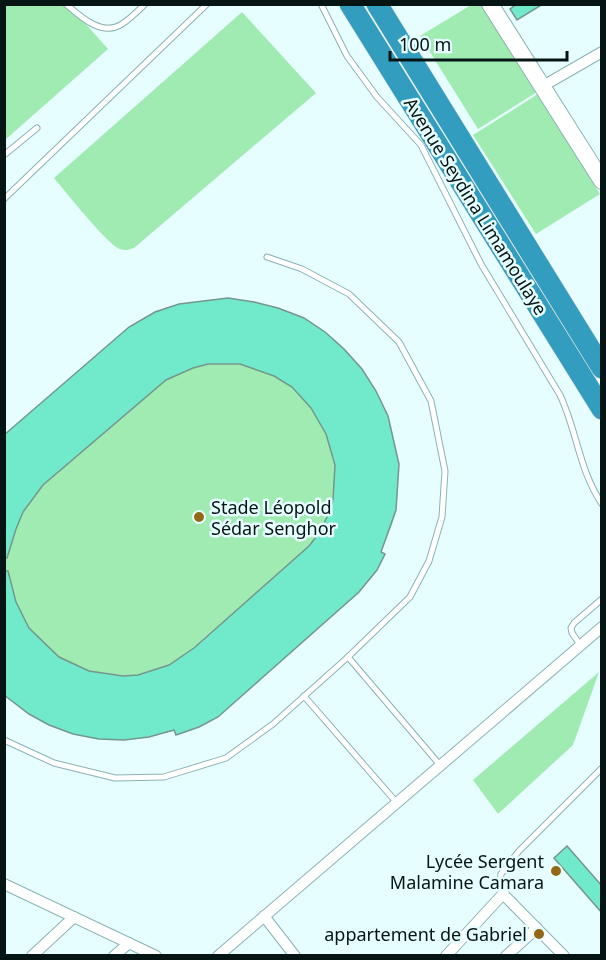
<svg xmlns="http://www.w3.org/2000/svg" width="606" height="960" font-family="'Noto Sans',sans-serif">
	<style>
		.green { fill: #a0ebb1 }
		.building { fill: #71e9cb; stroke: #75978d; stroke-width: 1.5 }
		.lines { fill: none; stroke-linecap: round; stroke-linejoin: round }
		.lane-casing { stroke: #8cb2b4; stroke-width: 7 }
		.street-casing { stroke: #8cb2b4; stroke-width: 12 }
		.secondary-casing { stroke: #8cb2b4; stroke-width: 18 }
		.highway-casing { stroke: #dcdede; stroke-width: 22 }
		.lane { stroke: #fff; stroke-width: 5 }
		.street { stroke: #fff; stroke-width: 10 }
		.secondary { stroke: #fff; stroke-width: 16 }
		.highway { stroke: #339dbf; stroke-width: 21 }
		.poi-dot { fill: #946915; stroke: #e6feff; stroke-width: 2 }
		.labels { text-anchor: middle; dominant-baseline: central; stroke-width: 5; stroke-linejoin: round; paint-order: stroke }
		.street-label { font-size: 18px; fill: #061414; stroke: #e6feff }
		.poi-label { font-size: 18px; fill: #061414; stroke: #e6feff; text-anchor: end }
	</style>
	<rect width="100%" height="100%" fill="#e6feff"/>
	<!-- green -->
	<g class="green">
		<path d="M5,5H69L108,49L5,140Z"/>
		<path d="M471,5H482L537,92L478,129L420,36Z"/>
		<path d="M242,12L316,93L134,248C128,250 125,251 120,249C107,244 65,191 54,178Z"/>
		<path d="M538,94L600,194L536,234L473,135Z"/>
		<path d="M228,298C254,302 280,306 303,318C370,353 408,435 396,508C394,523 387,537 381,551L385,554L377,570L359,593L218,717L199,727L176,735L174,730C158,735 141,739 124,740C82,742 35,725 5,695L4,435L129,327L155,312L179,304Z"/>
		<path d="M599,672L573,745L498,814L473,780Z"/>
	</g>
	<!-- building -->
	<g class="building">
		<path d="M517,4H543L517,20L510,9Z"/>
		<path d="M228,298L254,302L278,308L304,318L325,332L344,349L362,369L376,391L388,416L399,464L396,510L381,552L385,554L377,570L359,592L218,717L199,727L176,735L174,730L149,737L124,740L99,739L73,734L49,725L29,714L4,695V571H8L16,602L29,628L59,657L89,671L123,676L138,675L169,665L194,648L309,546L320,532L327,517L333,500L335,465L326,434L311,408L292,387L274,376L240,364H208L193,368L166,380L43,485L23,512L16,529L7,558H4V435L129,327L155,312L179,304Z"/>
		<path d="M567,846L602,886V913L554,858Z"/>
	</g>
	<g class="lines">
		<!-- lane casing -->
		<g class="lane-casing">
			<g id="lane">
				<path d="M66,4C81,17 102,37 122,24C130,19 138,11 145,4"/>
				<path d="M321,4L347,56L377,97L421,145L481,264L560,395C577,431 579,470 602,504"/>
				<path d="M4,155L37,128"/>
				<path d="M4,199L207,4"/>
				<path d="M581,646L572,633L571,628L574,623L602,599"/>
				<path d="M348,657L440,765"/>
				<path d="M304,696L397,803"/>
				<path d="M4,740L54,763L115,778L164,777L226,758L273,724L348,657L410,597L429,561L442,517L445,471L431,401L399,342L349,294L302,269L267,257"/>
				<path d="M503,894L499,886L501,874L519,851L602,768"/>
			</g>
		</g>
		<!-- street casing -->
		<g class="street-casing">
			<g id="street">
				<path d="M543,86L602,52"/>
				<path d="M4,884L156,956"/>
				<path d="M264,916L295,956"/>
				<path d="M32,956L74,917"/>
				<path d="M114,956L129,943"/>
				<path d="M218,956L602,627"/>
				<path d="M446,956L503,894L564,956"/>
				<path d="M506,956L537,928"/>
			</g>
		</g>
		<!-- secondary casing -->
		<g class="secondary-casing">
			<path id="secondary" d="M490,4L602,181"/>
		</g>
		<!-- highway casing -->
		<g class="highway-casing">
			<g id="highway">
				<path d="M350,4L602,409"/>
				<path d="M377,4L602,368"/>
			</g>
		</g>
		<!-- lane -->
		<use href="#lane" class="lane"/>
		<!-- street -->
		<use href="#street" class="street"/>
		<!-- secondary -->
		<use href="#secondary" class="secondary"/>
		<!-- highway -->
		<use href="#highway" class="highway"/>
	</g>
	<!-- markers -->
	<g class="poi-dot">
		<circle cx="199" cy="517" r="6"/>
		<circle cx="556" cy="871" r="6"/>
		<circle cx="539" cy="934" r="6"/>
	</g>
	<g class="labels">
		<!-- street labels -->
		<g class="street-label">
			<text transform="translate(476 206) rotate(58)">Avenue Seydina Limamoulaye</text>
		</g>
		<!-- poi labels -->
		<g class="poi-label">
			<text x="211" y="507" text-anchor="start">Stade Léopold<tspan x="211" dy="21">Sédar Senghor</tspan></text>
			<text x="544" y="861">Lycée Sergent<tspan x="544" dy="21">Malamine Camara</tspan></text>
			<text x="527" y="934">appartement de Gabriel</text>
		</g>
	</g>
	<!-- border -->
	<rect width="606" height="960" fill="none" stroke="#061414" stroke-width="12"/>
	<!-- scale -->
	<path d="M390 51v9h177v-9" fill="none" stroke="#061414" stroke-width="3"/>
	<text x="399" y="51" font-size="18" fill="#061414" stroke="#e6feff" stroke-width="4.5" paint-order="stroke">100 m</text>
</svg>
